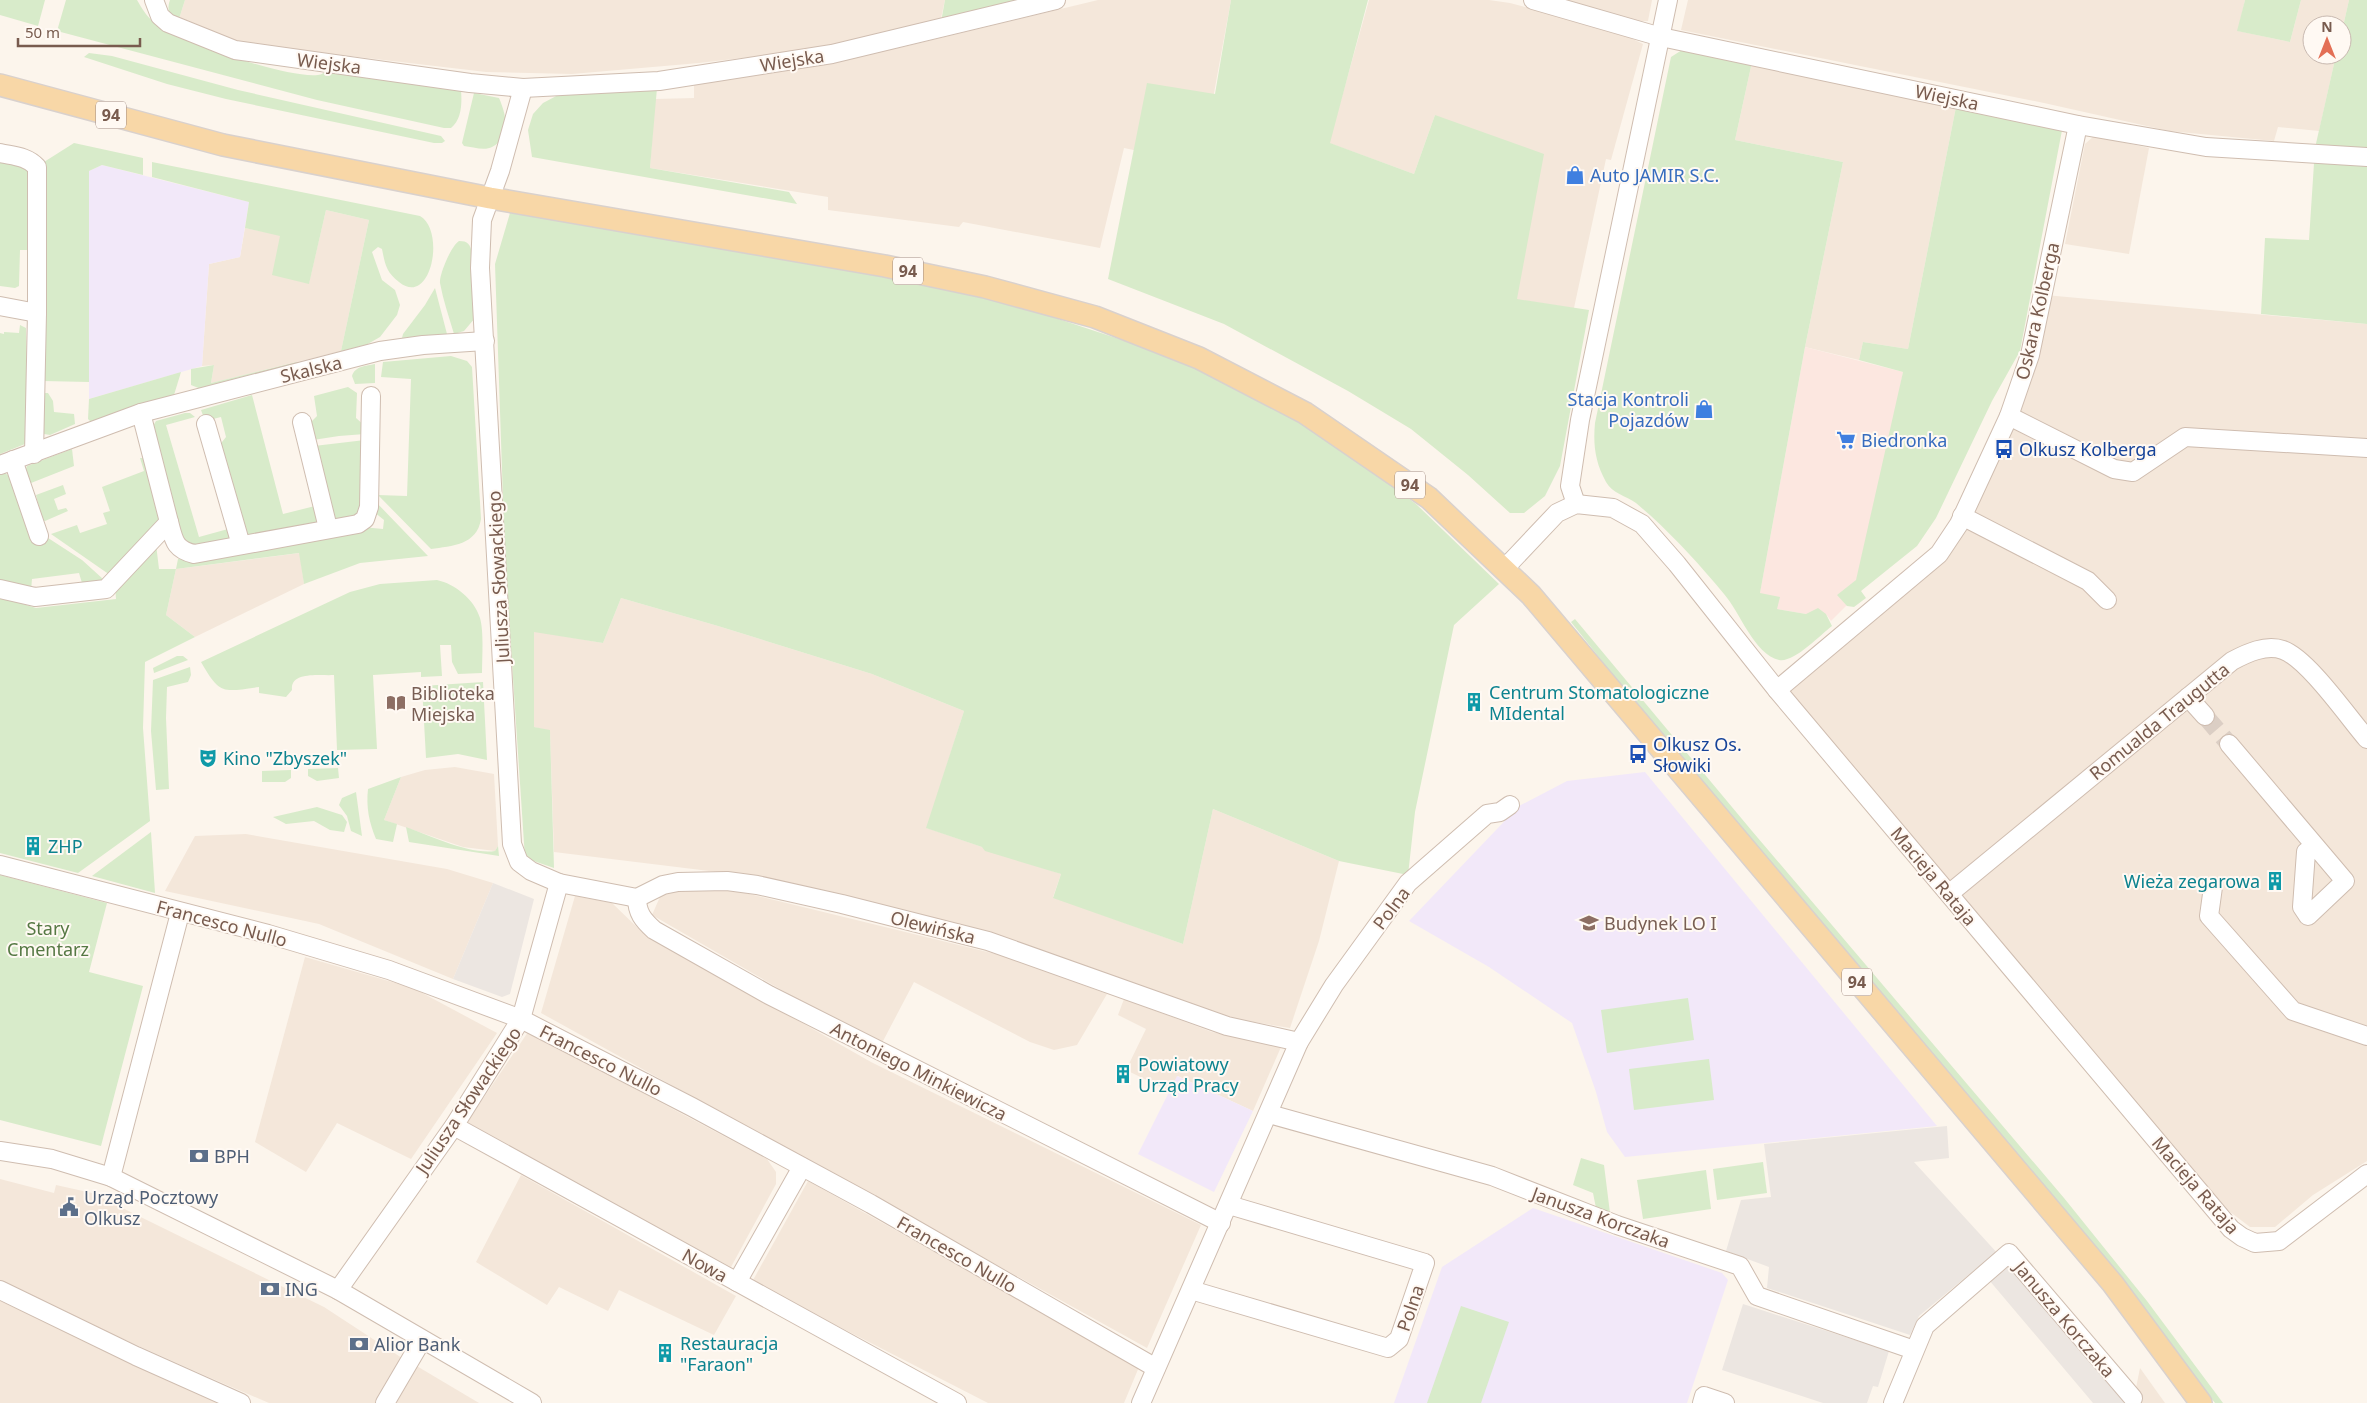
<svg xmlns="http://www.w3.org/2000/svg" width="2367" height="1403" font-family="'Noto Sans',sans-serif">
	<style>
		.residential { fill: #f4e7da }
		.commercial { fill: #fce7e0 }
		.industrial { fill: #ece6e1 }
		.education { fill: #f2e8f9 }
		.green { fill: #d8ebca }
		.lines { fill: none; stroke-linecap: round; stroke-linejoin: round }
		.minor-tunnel { stroke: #dbcec4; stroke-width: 18; stroke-dasharray: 18 9; stroke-linecap: butt }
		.minor-casing { stroke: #cfbdb0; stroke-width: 20 }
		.major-casing { stroke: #d9d1cd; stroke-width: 24 }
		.minor { stroke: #fff; stroke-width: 18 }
		.major { stroke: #f8d7a7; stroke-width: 21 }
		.labels { text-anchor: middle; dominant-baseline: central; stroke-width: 4; stroke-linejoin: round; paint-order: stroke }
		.shield { fill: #fff9f3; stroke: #a08a80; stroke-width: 1 }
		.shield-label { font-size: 16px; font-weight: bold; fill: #785b4e }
		.street-label { font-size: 18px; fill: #785b4e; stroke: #fff9f3 }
		.shop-label { font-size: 18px; fill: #366cbe; stroke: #fff9f3; text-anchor: start }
		.transit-label { font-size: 18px; fill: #164399; stroke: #fff9f3; text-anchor: start }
		.culture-label { font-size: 18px; fill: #0d838f; stroke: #fff9f3; text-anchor: start }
		.education-label { font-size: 18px; fill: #785e54; stroke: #fff9f3; text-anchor: start }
		.park-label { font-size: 18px; fill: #557843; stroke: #fff9f3 }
		.service-label { font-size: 18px; fill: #4e5e75; stroke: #fff9f3; text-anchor: start }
	</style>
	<rect width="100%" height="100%" fill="#fcf5ec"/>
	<!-- residential -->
	<g class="residential">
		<path d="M185,0H945L941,18L827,48L699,63L572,74L486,72L239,43L178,22Z"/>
		<path d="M1098,0H1231L1201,164L1124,148L1100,248L963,222L959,227L828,210V197L650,168L655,99L694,98V83L754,75L903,47Z"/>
		<path d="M1369,0H1489L1510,3L1616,31L1643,44L1611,160L1606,159L1574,308L1551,397L1435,115L1414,174L1329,143Z"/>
		<path d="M1568,0H1652L1648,21H1635Z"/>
		<path d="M1688,0H2245L2238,31L2290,42L2301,0H2349L2342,31V25H2312V55H2336L2319,131L2278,127L2274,141L2169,131L2044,103L1681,30Z"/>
		<path d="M1752,62L1956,107L1908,349L1863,342L1859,360L1805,347L1843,162L1735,140Z"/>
		<path d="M2094,136L2149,148L2129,254L2065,244L2085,144Z"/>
		<path d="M326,210L369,220L341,351L211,383L214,365L202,366L209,264L240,257L245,228L280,235L309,283Z"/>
		<path d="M2045,295L2367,324V1161L2313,1195L2275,1227H2250L2225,1208L1784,688L1960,525Z"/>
		<path d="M300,553L304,584L195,637L166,615L176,569Z"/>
		<path d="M621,598L718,626L872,674L964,711L927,828L1061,874L1053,897L1183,944L1213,809L1339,861L1319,941L1290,1028L1235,1019L996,937L742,875L554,852L550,731L534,727V631L603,643Z"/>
		<path d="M455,767L494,774L498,846L495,851L463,847L384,820L401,777L425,770Z"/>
		<path d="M246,834L447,869L493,883L453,979L319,924L165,891L195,836Z"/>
		<path d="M729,889L1008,957L1107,994L1077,1045L1054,1050L1030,1042L914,982L882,1043L792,996L652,915L663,890Z"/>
		<path d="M575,896L612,903L642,932L871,1062L1201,1225L1147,1348L541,1013Z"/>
		<path d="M305,957L413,988L497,1033L411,1159L337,1123L306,1172L255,1142Z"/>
		<path d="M1124,999L1212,1032L1281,1047L1253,1111L1178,1076L1169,1091L1126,1070L1146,1029L1118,1015Z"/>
		<path d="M528,1032L767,1159L776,1172V1184L731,1267L466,1124Z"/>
		<path d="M521,1175L736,1296L714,1335L619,1290L608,1311L559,1287L547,1305L476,1262Z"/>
		<path d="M0,1179L54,1193L56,1185L101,1195L104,1199L324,1307L402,1358L377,1403H269L206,1376L0,1284Z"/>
		<path d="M808,1181L1139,1367L1124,1403H988L752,1282Z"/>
		<path d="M0,1301L120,1355L234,1403H0Z"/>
		<path d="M415,1365L479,1403H393Z"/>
		<path d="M2140,1368L2165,1403H2133Z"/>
	</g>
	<!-- commercial -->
	<path class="commercial" d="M1805,347L1903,372L1860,592L1831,621L1826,614H1806L1777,609L1760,593Z"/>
	<!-- industrial -->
	<g class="industrial">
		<path d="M493,883L534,899L510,994L502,997L453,979Z"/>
		<path d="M1947,1126L1949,1158L1914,1162L2010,1267L2127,1403H2093L1978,1267L1919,1316L1910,1335L1767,1288L1769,1267L1726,1251L1741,1200L1771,1197L1764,1144Z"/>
		<path d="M1743,1304L1889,1351L1878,1387L1873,1386L1867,1403H1823L1722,1370Z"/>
	</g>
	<!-- education -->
	<g class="education">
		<path d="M102,165L249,202L240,257L209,264L202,366L89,399V171Z"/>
		<path d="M1645,772L1937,1126L1625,1157L1607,1132L1596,1092L1572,1023L1489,967L1409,921L1519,806L1567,781Z"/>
		<path d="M1177,1076L1253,1111L1214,1192L1138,1154Z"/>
		<path d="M1533,1208L1722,1273L1728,1280L1687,1403H1394L1442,1267Z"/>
	</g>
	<!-- green -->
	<g class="green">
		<path d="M0,0H45L38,26L0,15Z"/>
		<path d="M66,0H137C142,9 148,18 156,24C181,42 288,79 318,75C321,75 325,72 328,70L461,90C462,102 462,120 451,128H444L317,100L57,31Z"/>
		<path d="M170,0H185L178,22C170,16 166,11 170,0Z"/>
		<path d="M945,0H1025L941,22Z"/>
		<path d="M1231,0H1368L1330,143L1414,174L1435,115L1544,154L1517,299L1589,310L1560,466L1545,496L1524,513H1510L1468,475L1411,429L1348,391L1224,324L1108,279L1147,83L1215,94Z"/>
		<path d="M2245,0H2301L2290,42L2237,31Z"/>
		<path d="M2349,0H2367V324L2261,314L2265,238L2309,240L2315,148L2336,55H2342V31Z"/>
		<path d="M1682,50L1752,62L1735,140L1843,162L1805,347L1760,593L1780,597L1777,609L1806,614L1818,608L1826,614L1832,626C1820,635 1794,663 1779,660C1754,654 1740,612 1724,594C1701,566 1677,540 1651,516C1646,512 1641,507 1636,503C1626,496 1612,493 1606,482C1595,462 1593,445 1595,423L1671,57Z"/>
		<path d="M89,53L112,56L238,90L441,136L445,141L442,143H434L226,99L167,84L84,57Z"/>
		<path d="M657,88L650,168L789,192L797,204L532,157L528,130L533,114L543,103L562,93Z"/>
		<path d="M474,93L499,98C506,114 512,137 492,147C485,151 472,147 464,146L462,143Z"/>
		<path d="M1956,107L2063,125L2020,351L1992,401L1936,518L1917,546L1861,591L1866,598L1854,607L1847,606L1837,595L1856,580L1903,372L1859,360L1863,342L1908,349Z"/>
		<path d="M74,143L143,158V175L102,165L89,171V382L43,381L44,162Z"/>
		<path d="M0,159L26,166L29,172L27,250H20L19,286L15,288L0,286Z"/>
		<path d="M152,162L420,216C446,231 431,308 399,282C386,272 385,264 382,249L378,247L372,252L382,280L395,290L400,305L397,315L380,337L366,345L341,351L369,220L326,210L309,284L272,275L280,236L245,228L249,202L152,177Z"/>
		<path d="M510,213L683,238L980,293L1195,364L1314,428L1416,504L1499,584L1454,625L1415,812L1408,875L1339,861L1213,809L1183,944L1053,898L1061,874L985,851L982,847L926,828L964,711L872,674L718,626L621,598L603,643L534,632V727L550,730L554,868L525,858L505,558L495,264Z"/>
		<path d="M459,241C468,241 470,244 472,253L475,318L464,331L454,334C449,317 443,300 440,283C439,275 451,246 459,241Z"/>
		<path d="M435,288L447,334L402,338L403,334L425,305Z"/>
		<path d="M20,325L26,328L28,437L25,444L0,454V333L4,334V332L19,333Z"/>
		<path d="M451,356L467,361L472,367L481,519C477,545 452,546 431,549L378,495L407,496L411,379L381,377L383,362Z"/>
		<path d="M297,362L296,365L201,389L191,385V369L214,365L211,383Z"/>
		<path d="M375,364V383L355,384L352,376C355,366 366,366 375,364Z"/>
		<path d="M181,372L174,395L91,422L88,419L89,399Z"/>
		<path d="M348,387L357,393L356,418L365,426V434L339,436L313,440L310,423L317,416L314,396Z"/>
		<path d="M42,393H48L53,401L54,412L74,414L75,424L50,435L44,434L41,426Z"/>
		<path d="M252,395L283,514L315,506L319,524L250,537L245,533L218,447L226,437L221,417L205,421L201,410Z"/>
		<path d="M185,413H190L195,417L166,425L199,537L228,529L231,540L202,548L181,542L153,426L156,421Z"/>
		<path d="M365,440L362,515L339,522L334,519L314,446Z"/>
		<path d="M72,449L74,466L31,483C26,478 24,472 27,466Z"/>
		<path d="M140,458H146L160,515L155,527L110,575L51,534L77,525L80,533L107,524L103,513L110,511L102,487L144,471Z"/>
		<path d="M5,473L10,477L45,536L82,560L103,579L100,582L82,583L79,573L32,579L31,591L0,584V474Z"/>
		<path d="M63,485L66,494L54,499L58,510L66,508L68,511L45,521L42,520L36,495Z"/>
		<path d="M375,501L428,556L360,563L304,584L299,553L176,569L166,615L195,637L145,662L143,728L150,821L78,873L0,853V597L36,608L116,599L115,585L156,544L159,569H176L178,559L182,556L362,527L383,529L384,520L374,512Z"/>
		<path d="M437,580C455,584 474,599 480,618C484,632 482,657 482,673L458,674L452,662L451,645H440L442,676L421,677V672L373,675L377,749L337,750L334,675C321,676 290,671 292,690L286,697L259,693V687C222,692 220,695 201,662L350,592L380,584Z"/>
		<path d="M1575,619L1752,831L2064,1198L2147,1301L2223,1403H2215L2106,1263L1621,685L1571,622Z"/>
		<path d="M177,656H183L188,660L154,673L153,668Z"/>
		<path d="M190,667L191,675L188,682L167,687L166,718L169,789L156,790L151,731L153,680Z"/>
		<path d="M483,682L487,760L458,754L426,758L422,686Z"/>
		<path d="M338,768L339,778L317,781L308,776V769Z"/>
		<path d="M291,770V778L285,782H262V771Z"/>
		<path d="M401,777L384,820L397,824L393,842L376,839C369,822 366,807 368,789Z"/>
		<path d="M356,792L362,836L351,831L347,816L339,805L342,798Z"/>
		<path d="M317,807L342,815L347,822L344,832L330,830L314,821L286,824L273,817Z"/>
		<path d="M406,827C429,835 470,855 495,851L498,846L499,856L409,842Z"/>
		<path d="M151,832L155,893L92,876Z"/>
		<path d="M0,875L107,903L89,972L143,986L101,1146L0,1120Z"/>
		<path d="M1688,998L1694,1040L1607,1053L1601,1010Z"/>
		<path d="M1709,1059L1714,1100L1634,1110L1629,1069Z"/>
		<path d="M1581,1158L1604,1165L1610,1213L1596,1208L1593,1193L1573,1185Z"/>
		<path d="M1763,1162L1767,1193L1717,1200L1713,1169Z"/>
		<path d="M1706,1170L1711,1209L1643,1219L1637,1180Z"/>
		<path d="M1461,1306L1509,1322L1481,1403H1427Z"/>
	</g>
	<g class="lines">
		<!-- minor-tunnel -->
		<path class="minor-tunnel" d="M2205,716L2229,744"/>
		<!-- minor casing -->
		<g class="minor-casing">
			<g id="minor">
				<path d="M154,0L160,16L168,23L235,50L470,83L523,88L659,81L832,54L1056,0"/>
				<path d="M1533,0L1661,37L2078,125L2206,147L2367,157"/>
				<path d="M0,153C13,156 27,156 37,167V313L0,306"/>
				<path d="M141,413L169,522"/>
				<path d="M2009,416L2114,469L2133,472L2185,437L2367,448"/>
				<path d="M302,422L328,528"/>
				<path d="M206,424L241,545"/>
				<path d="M34,454L37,313"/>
				<path d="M13,460L39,536"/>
				<path d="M0,465L141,413L380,351L423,345L485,341"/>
				<path d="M1576,504L1570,486L1580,420L1668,0"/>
				<path d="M1962,516L2088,581L2107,600"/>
				<path d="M1505,568L1557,513L1576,504L1613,508L1642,524L1677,564L1777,690L2231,1229L2242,1237L2255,1243L2279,1241L2367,1174"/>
				<path d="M0,589L35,597L106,589L169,522C174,540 174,549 194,554L358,524L365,519L369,507L371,396"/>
				<path d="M1777,690L1939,554L1959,524L2009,416L2030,355L2078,125"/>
				<path d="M2188,697L2205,716"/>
				<path d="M2229,744L2345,881L2308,916L2302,907L2306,852L2314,846"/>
				<path d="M0,865L268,934L389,970L521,1019L692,1107L871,1204L1156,1368"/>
				<path d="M559,883L637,898L663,885L678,882L727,881L757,885L842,904L988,941L1227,1026L1299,1042"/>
				<path d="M2213,887L2209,916L2293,1011L2367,1036"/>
				<path d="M1950,893L2232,661C2247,653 2266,644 2283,650C2308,659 2348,717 2367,739"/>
				<path d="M637,898C637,913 643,920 654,930L769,995L1221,1223"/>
				<path d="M1269,1114L1492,1176L1617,1225L1740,1266L1757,1296L1914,1350"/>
				<path d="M454,1126L957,1403"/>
				<path d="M0,1151L52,1159L111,1177L338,1290L532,1403"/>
				<path d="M111,1177L180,913"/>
				<path d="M737,1282L802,1167"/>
				<path d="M0,1290L136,1356L241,1403"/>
				<path d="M338,1290L454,1126L521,1019L559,883L531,871L519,862L512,844L480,268L482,220L500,171L523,88"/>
				<path d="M1191,1290L1388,1348L1399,1339L1425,1263L1229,1205"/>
				<path d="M385,1403L422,1340"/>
				<path d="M1141,1403L1299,1042L1334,985L1408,883L1487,814L1500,812L1510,805"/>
				<path d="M1702,1403L1704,1396L1725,1403"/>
				<path d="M1893,1403L1925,1326L2009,1253L2133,1398"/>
			</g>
		</g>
		<!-- major casing -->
		<g class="major-casing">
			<path id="major" d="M0,85L223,145L490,198L885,266L985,287L1095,317L1199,358L1305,413L1429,498L1531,595L2113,1284L2201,1403"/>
		</g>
		<!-- minor -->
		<use href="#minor" class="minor"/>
		<!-- major -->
		<use href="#major" class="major"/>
	</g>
	<!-- icons -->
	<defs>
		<g id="shop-bare" transform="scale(1.5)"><path d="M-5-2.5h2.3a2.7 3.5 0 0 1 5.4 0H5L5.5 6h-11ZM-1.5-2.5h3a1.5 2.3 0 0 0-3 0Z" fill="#3f7fe0" stroke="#fff9f3" stroke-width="2.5" paint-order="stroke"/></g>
		<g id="supermarket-bare" transform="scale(1.5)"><path d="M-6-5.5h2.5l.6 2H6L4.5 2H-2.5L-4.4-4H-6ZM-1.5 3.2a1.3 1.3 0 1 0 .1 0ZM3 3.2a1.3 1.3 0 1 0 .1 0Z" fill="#3f7fe0" stroke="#fff9f3" stroke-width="2.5" paint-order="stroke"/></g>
		<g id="bus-bare" transform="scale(1.5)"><path d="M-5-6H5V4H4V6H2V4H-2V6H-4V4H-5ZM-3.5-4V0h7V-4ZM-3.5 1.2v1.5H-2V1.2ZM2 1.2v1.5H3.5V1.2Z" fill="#1a4fb4" stroke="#fff9f3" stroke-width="2.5" paint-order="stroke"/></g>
		<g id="building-bare" transform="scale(1.5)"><path d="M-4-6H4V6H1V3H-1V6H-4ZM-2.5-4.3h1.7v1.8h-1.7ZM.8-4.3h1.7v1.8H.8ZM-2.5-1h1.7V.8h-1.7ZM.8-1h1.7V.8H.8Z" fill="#0f9aa8" stroke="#fff9f3" stroke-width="2.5" paint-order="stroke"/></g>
		<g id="library-bare" transform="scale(1.5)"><path d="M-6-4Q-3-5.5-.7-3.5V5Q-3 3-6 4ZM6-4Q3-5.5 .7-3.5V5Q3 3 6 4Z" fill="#8d6e63" stroke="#fff9f3" stroke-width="2.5" paint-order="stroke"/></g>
		<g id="theatre-bare" transform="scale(1.5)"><path d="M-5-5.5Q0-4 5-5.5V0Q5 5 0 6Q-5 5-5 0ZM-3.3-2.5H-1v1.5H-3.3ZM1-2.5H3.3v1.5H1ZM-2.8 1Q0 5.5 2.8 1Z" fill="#0f9aa8" stroke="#fff9f3" stroke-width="2.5" paint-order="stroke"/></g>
		<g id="school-bare" transform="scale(1.5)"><path d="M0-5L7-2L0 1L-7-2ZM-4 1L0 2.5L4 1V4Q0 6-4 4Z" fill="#8d6e63" stroke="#fff9f3" stroke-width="2.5" paint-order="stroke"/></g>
		<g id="bank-bare" transform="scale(1.5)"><path d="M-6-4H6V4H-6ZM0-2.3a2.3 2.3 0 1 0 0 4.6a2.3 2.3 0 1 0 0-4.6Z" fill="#5c6f8a" stroke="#fff9f3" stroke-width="2.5" paint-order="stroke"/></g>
		<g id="civic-bare" transform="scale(1.5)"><path d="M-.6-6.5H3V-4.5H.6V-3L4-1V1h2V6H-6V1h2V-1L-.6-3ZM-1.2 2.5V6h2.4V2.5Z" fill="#5c6f8a" stroke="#fff9f3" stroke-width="2.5" paint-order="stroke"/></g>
	</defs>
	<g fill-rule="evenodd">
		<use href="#shop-bare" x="1575" y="175"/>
		<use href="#shop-bare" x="1704" y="409"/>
		<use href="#supermarket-bare" x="1846" y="440"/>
		<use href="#bus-bare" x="2004" y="449"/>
		<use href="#building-bare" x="1474" y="702"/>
		<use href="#library-bare" x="396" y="703"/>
		<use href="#bus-bare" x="1638" y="754"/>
		<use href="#theatre-bare" x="208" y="758"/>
		<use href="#building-bare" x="33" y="846"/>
		<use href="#building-bare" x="2275" y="881"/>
		<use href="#school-bare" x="1589" y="923"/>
		<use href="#building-bare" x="1123" y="1074"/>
		<use href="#bank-bare" x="199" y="1156"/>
		<use href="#civic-bare" x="69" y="1207"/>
		<use href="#bank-bare" x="270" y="1289"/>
		<use href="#bank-bare" x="359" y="1344"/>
		<use href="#building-bare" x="665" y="1353"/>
	</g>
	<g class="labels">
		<!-- shield labels -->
		<g class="shield">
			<rect x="96" y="101.5" width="30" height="27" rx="4"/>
			<rect x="893" y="257.5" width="30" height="27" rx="4"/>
			<rect x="1395" y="471.5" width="30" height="27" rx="4"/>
			<rect x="1842" y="968.5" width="30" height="27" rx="4"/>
		</g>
		<g class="shield-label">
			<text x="111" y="115">94</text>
			<text x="908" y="271">94</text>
			<text x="1410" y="485">94</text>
			<text x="1857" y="982">94</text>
		</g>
		<!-- street labels -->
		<g class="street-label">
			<text transform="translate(792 60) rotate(-9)">Wiejska</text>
			<text transform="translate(329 63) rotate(7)">Wiejska</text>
			<text transform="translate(1947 97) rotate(12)">Wiejska</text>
			<text transform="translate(2037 311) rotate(-77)">Oskara Kolberga</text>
			<text transform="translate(311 369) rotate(-14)">Skalska</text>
			<text transform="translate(498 577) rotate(-93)">Juliusza Słowackiego</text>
			<text transform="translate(2159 721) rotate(-39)">Romualda Traugutta</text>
			<text transform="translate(1934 876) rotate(50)">Macieja Rataja</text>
			<text transform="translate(1391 908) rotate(-53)">Polna</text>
			<text transform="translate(222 923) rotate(15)">Francesco Nullo</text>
			<text transform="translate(933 927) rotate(14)">Olewińska</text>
			<text transform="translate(601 1060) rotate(27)">Francesco Nullo</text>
			<text transform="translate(919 1071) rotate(27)">Antoniego Minkiewicza</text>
			<text transform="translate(468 1100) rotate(-56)">Juliusza Słowackiego</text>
			<text transform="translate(2196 1185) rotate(49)">Macieja Rataja</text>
			<text transform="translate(1601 1217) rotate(20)">Janusza Korczaka</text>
			<text transform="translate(957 1254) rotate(30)">Francesco Nullo</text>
			<text transform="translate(705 1265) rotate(29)">Nowa</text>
			<text transform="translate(1410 1308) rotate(-71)">Polna</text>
			<text transform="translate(2065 1319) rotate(50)">Janusza Korczaka</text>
		</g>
		<!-- shop labels -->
		<g class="shop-label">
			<text x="1590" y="175">Auto JAMIR S.C.</text>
			<text x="1689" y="399" text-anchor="end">Stacja Kontroli<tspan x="1689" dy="21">Pojazdów</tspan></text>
			<text x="1861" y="440">Biedronka</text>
		</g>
		<!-- transit labels -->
		<g class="transit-label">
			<text x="2019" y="449">Olkusz Kolberga</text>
			<text x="1653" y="744">Olkusz Os.<tspan x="1653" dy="21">Słowiki</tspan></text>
		</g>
		<!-- culture labels -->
		<g class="culture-label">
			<text x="1489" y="692">Centrum Stomatologiczne<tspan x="1489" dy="21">MIdental</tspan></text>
			<text x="223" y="758">Kino "Zbyszek"</text>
			<text x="48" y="846">ZHP</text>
			<text x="2260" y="881" text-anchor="end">Wieża zegarowa</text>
			<text x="1138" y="1064">Powiatowy<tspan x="1138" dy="21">Urząd Pracy</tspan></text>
			<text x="680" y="1343">Restauracja<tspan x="680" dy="21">"Faraon"</tspan></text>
		</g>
		<!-- education labels -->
		<g class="education-label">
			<text x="411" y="693">Biblioteka<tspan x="411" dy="21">Miejska</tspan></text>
			<text x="1604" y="923">Budynek LO I</text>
		</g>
		<!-- park labels -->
		<g class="park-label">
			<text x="48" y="928">Stary<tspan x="48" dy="21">Cmentarz</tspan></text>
		</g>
		<!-- service labels -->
		<g class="service-label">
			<text x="214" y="1156">BPH</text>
			<text x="84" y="1197">Urząd Pocztowy<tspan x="84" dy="21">Olkusz</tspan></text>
			<text x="285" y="1289">ING</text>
			<text x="374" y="1344">Alior Bank</text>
		</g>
	</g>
	<!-- north arrow -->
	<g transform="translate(2327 40)"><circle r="24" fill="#fff9f3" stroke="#c9bab1"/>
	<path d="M0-4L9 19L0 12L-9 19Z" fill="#e36f55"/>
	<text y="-8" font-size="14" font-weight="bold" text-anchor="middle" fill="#785b4e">N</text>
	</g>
	<!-- scale -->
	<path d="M18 38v8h122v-8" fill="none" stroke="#785b4e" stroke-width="2.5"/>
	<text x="25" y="38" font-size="15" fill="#785b4e" stroke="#fff9f3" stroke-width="4" paint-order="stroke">50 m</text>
</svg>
